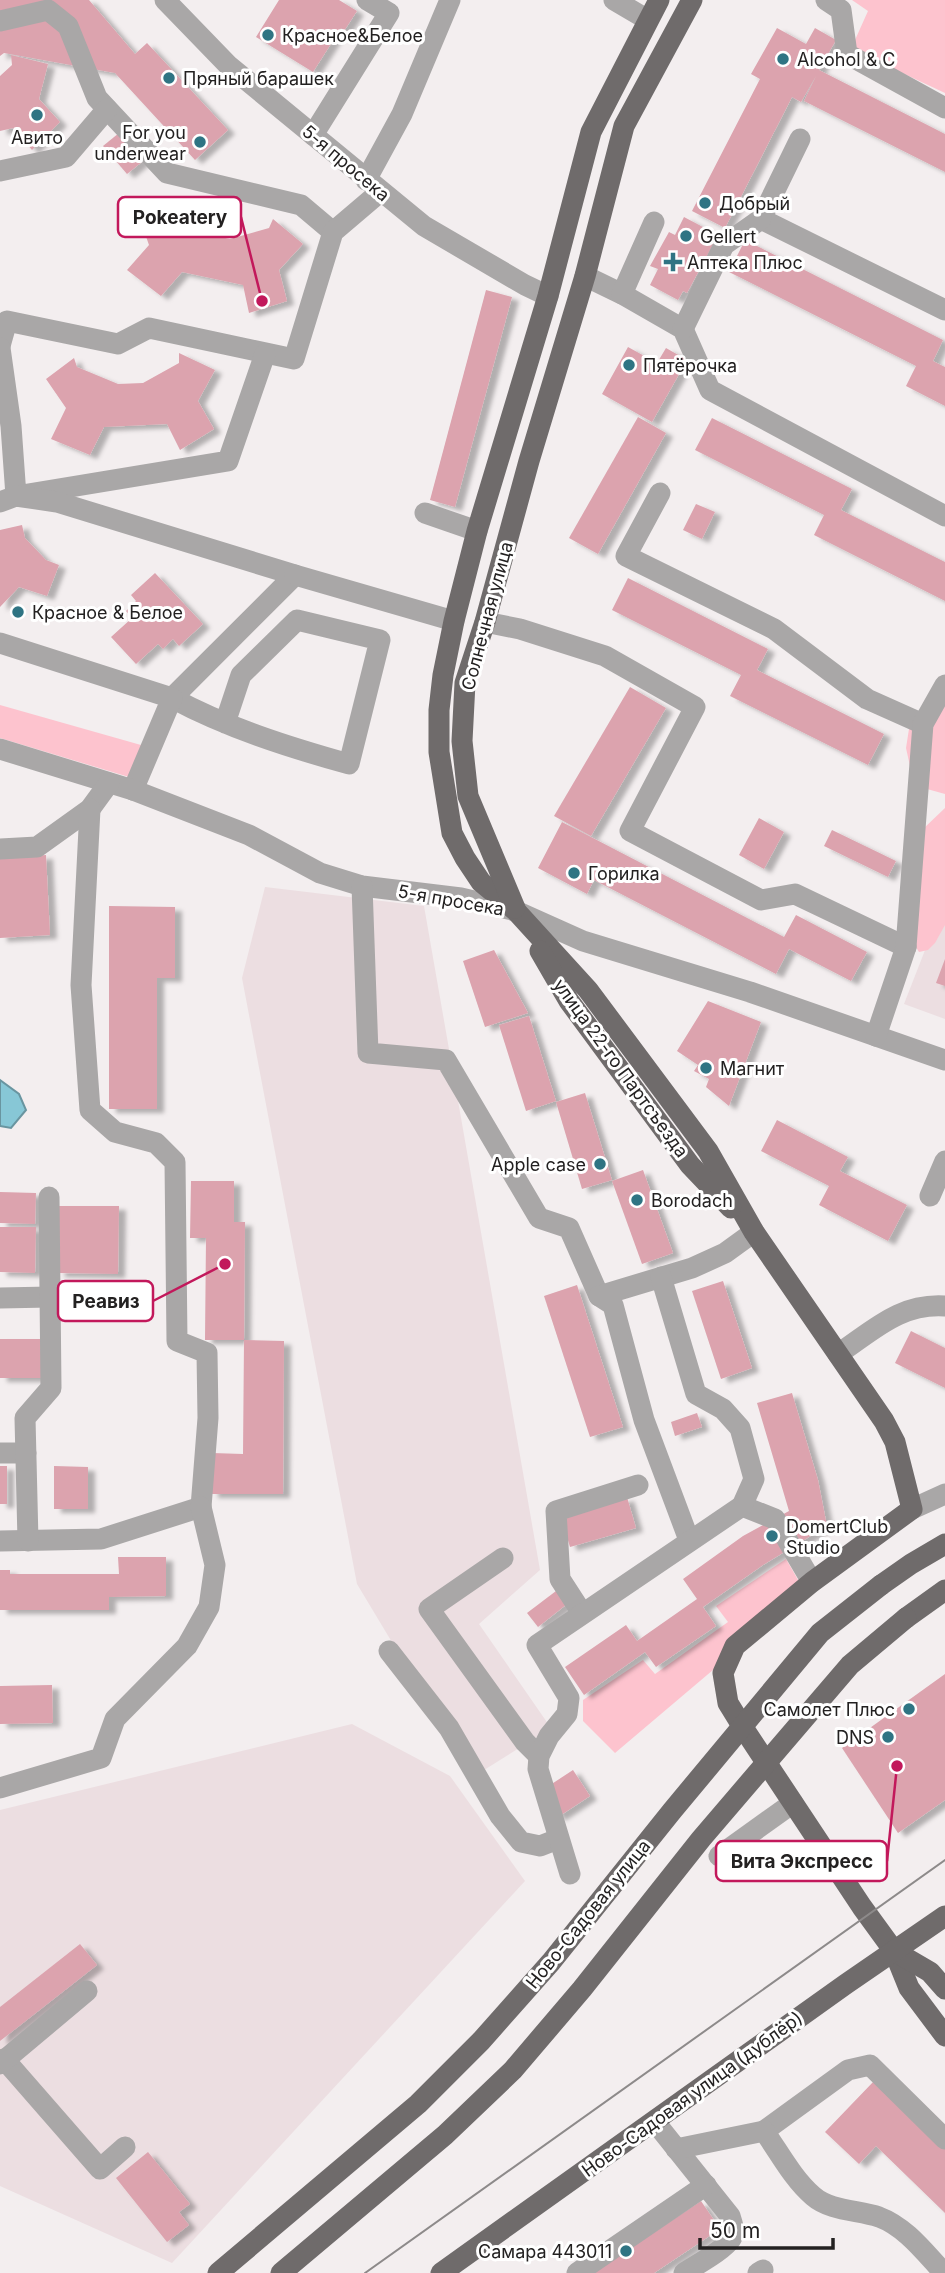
<svg xmlns="http://www.w3.org/2000/svg" width="945" height="2273" font-family="Inter,sans-serif">
	<style>
		.built { fill: #ecdee1 }
		.green { fill: #fdc3ce }
		.water { fill: #87c7d6; stroke: #6995a0; stroke-width: 2 }
		.building { fill: #dca3ae; filter: url(#shadow) }
		.lines { fill: none; stroke-linecap: round; stroke-linejoin: round }
		.minor { stroke: #a9a7a7; stroke-width: 21 }
		.major { stroke: #6f6b6b; stroke-width: 21 }
		.tram { stroke: #8d8a8a; stroke-width: 2 }
		.major-bridge { stroke: #6f6b6b; stroke-width: 21 }
		.poi-dot { fill: #2f7483; stroke: #fff; stroke-width: 2.5 }
		.labels { text-anchor: middle; dominant-baseline: central; stroke-width: 6; stroke-linejoin: round; paint-order: stroke }
		.poi-label { font-size: 18px; fill: #232121; stroke: #fff; text-anchor: start }
		.street-label { font-size: 18px; fill: #232121; stroke: #fff }
		.leader { fill: none; stroke: #c2185b; stroke-width: 2.5 }
		.callout-dot { fill: #c2185b; stroke: #fff; stroke-width: 2.5 }
		.callout { fill: #fff; stroke: #c2185b; stroke-width: 2.5 }
		.callout-label { font-size: 19px; text-anchor: middle; font-weight: bold; fill: #232121 }
	</style>
	<defs>
		<filter id="shadow"><feDropShadow dx="7" dy="4" stdDeviation="2" flood-color="#0004"/></filter>
	</defs>
	<rect width="100%" height="100%" fill="#f3eeef"/>
	<!-- built -->
	<g class="built">
		<path d="M265,887L424,906L540,1570L479,1624L551,1728L473,1777L357,1584L242,978Z"/>
		<path d="M945,899V1019L904,1004Z"/>
		<path d="M352,1724L450,1776L525,1881L172,2263L0,2186V1810Z"/>
	</g>
	<!-- green -->
	<g class="green">
		<path d="M852,0H945V93L851,49L868,11Z"/>
		<path d="M945,700V794L927,789L910,766L906,748L909,729Z"/>
		<path d="M0,705L148,747L129,777L0,738Z"/>
		<path d="M945,808V925L935,943L928,950L919,952L909,936L921,831Z"/>
		<path d="M786,1559L805,1592L615,1753L583,1721V1700L643,1660L655,1674L728,1622L716,1606Z"/>
	</g>
	<!-- water -->
	<path class="water" d="M0,1080L19,1094L26,1110L11,1128L0,1126Z"/>
	<!-- building -->
	<g class="building">
		<path d="M0,0H89L135,54L147,43L228,130L195,160L115,73L4,53L0,56Z"/>
		<path d="M279,0H339L357,11L344,31L341,28L313,72L256,37Z"/>
		<path d="M777,28L806,44L815,28L836,40L819,70L945,134V172L804,101L816,76L801,102L792,97L725,228L692,211L760,79L751,74Z"/>
		<path d="M11,55L48,64L39,99L60,122L32,150L13,128L0,131V76L12,65Z"/>
		<path d="M119,133L143,161L127,174L103,146Z"/>
		<path d="M170,198V207L206,234L230,239L269,228L273,219L303,244L279,270L287,301L249,313L243,285L182,272L161,296L127,270L149,245L137,211Z"/>
		<path d="M684,217L718,235L687,293L683,291L678,300L650,285L658,269L650,266L669,232L675,235Z"/>
		<path d="M745,240L943,340L933,361L945,367V406L906,386L916,366L729,272Z"/>
		<path d="M486,290L512,297L455,507L430,500Z"/>
		<path d="M628,347L657,363L666,348L687,360L652,422L602,394Z"/>
		<path d="M179,353L215,370L198,401L214,429L180,450L167,424L104,427L90,455L51,439L66,408L46,379L74,358L77,367L118,384L143,383L179,363Z"/>
		<path d="M638,417L666,433L598,554L569,538Z"/>
		<path d="M712,418L852,489L841,510L945,562V601L814,535L824,515L695,450Z"/>
		<path d="M696,504L715,512L702,539L683,530Z"/>
		<path d="M22,525L25,538L46,560L59,565L47,596L19,587L0,607V530Z"/>
		<path d="M155,573L203,624L179,646L173,639L163,649L158,644L136,664L111,637L132,618L126,611L136,601L131,595Z"/>
		<path d="M628,578L768,649L757,670L884,734L868,765L730,696L741,675L612,610Z"/>
		<path d="M630,687L666,708L591,836L554,816Z"/>
		<path d="M759,818L784,832L764,869L739,855Z"/>
		<path d="M562,822L784,937L796,915L867,952L851,981L789,949L776,974L594,880L587,894L538,868Z"/>
		<path d="M832,830L896,861L888,877L824,846Z"/>
		<path d="M46,855L50,935L0,938V858Z"/>
		<path d="M109,906L175,907V978H157V1109H109Z"/>
		<path d="M494,950L528,1013L485,1027L463,961Z"/>
		<path d="M945,959V986L936,983Z"/>
		<path d="M708,1001L761,1022L729,1106L706,1087L709,1079L694,1071L698,1065L677,1051Z"/>
		<path d="M529,1016L556,1101L526,1111L499,1025Z"/>
		<path d="M585,1093L612,1180L582,1189L556,1102Z"/>
		<path d="M777,1120L848,1157L840,1171L907,1205L888,1241L819,1205L829,1186L761,1151Z"/>
		<path d="M643,1170L673,1253L642,1264L612,1181Z"/>
		<path d="M191,1181H234V1222H245L244,1340L284,1341L283,1494H211L212,1453L243,1454L244,1340H205L206,1238H190Z"/>
		<path d="M0,1192L36,1193L35,1224L0,1223Z"/>
		<path d="M58,1206H119L118,1274L58,1273Z"/>
		<path d="M0,1227H36L35,1273L0,1272Z"/>
		<path d="M723,1281L752,1368L721,1379L692,1291Z"/>
		<path d="M577,1285L623,1427L590,1437L544,1296Z"/>
		<path d="M911,1331L945,1348V1388L895,1363Z"/>
		<rect x="0" y="1339" width="41" height="39"/>
		<path d="M792,1393L818,1480L827,1526L763,1565L703,1607L716,1626L656,1667L645,1652L584,1695L565,1667L626,1625L637,1641L697,1599L683,1579L743,1536L789,1511L757,1403Z"/>
		<path d="M697,1413L702,1427L675,1436L671,1422Z"/>
		<rect x="0" y="1466" width="7" height="38"/>
		<path d="M54,1466L88,1467V1509H54Z"/>
		<path d="M627,1497L636,1528L570,1547L561,1517Z"/>
		<path d="M118,1557H166V1596L109,1597V1610H0V1570H10V1574H119Z"/>
		<path d="M556,1591L567,1604L538,1627L527,1613Z"/>
		<path d="M945,1674V1800L898,1833L842,1748Z"/>
		<path d="M52,1685L53,1723L0,1724V1686Z"/>
		<path d="M573,1770L590,1796L558,1817L541,1791Z"/>
		<path d="M80,1944L97,1965L0,2041V2007Z"/>
		<path d="M874,2081L945,2149V2213L876,2146L859,2164L825,2132Z"/>
		<path d="M148,2152L190,2204L179,2212L189,2225L167,2242L116,2178Z"/>
		<path d="M701,2201L720,2229L654,2273H593Z"/>
	</g>
	<g class="lines">
		<!-- minor -->
		<g class="minor">
			<path d="M165,0L228,65L424,226L525,285L548,296"/>
			<path d="M614,0L648,20"/>
			<path d="M826,0L841,10L847,54L945,108"/>
			<path d="M0,21L48,10L68,26L97,98L167,173L301,205L333,232"/>
			<path d="M313,135L389,13L367,0"/>
			<path d="M800,139L761,219L945,310"/>
			<path d="M0,171L66,157L107,109"/>
			<path d="M366,180L402,114L450,0"/>
			<path d="M585,276L622,294L683,329L710,390L945,516"/>
			<path d="M622,294L654,222"/>
			<path d="M683,329L724,245L761,219"/>
			<path d="M0,346L7,321L118,344L149,328L294,359L333,232L380,192"/>
			<path d="M0,348L11,426L16,496L228,461L265,354"/>
			<path d="M660,493L626,556L774,629L867,699L923,724"/>
			<path d="M0,502L16,496L57,502L295,575L172,698C228,728 288,747 349,764L380,640L297,620L241,675L225,723"/>
			<path d="M425,513L477,531"/>
			<path d="M295,575L454,621"/>
			<path d="M485,622L520,629L605,656L695,707L630,831L761,900L795,894L906,947"/>
			<path d="M0,643L172,698L133,790"/>
			<path d="M0,749L133,790L249,835L320,873L362,886L461,898L516,911L583,941L750,992L945,1060"/>
			<path d="M0,849L37,847L90,809L109,783"/>
			<path d="M362,886L368,1053L446,1060L539,1218L569,1228L599,1296"/>
			<path d="M876,1036L906,947L923,724L945,685"/>
			<path d="M930,1196L945,1161"/>
			<path d="M0,1298L50,1297"/>
			<path d="M838,1354C874,1330 900,1303 945,1306"/>
			<path d="M0,1453H26"/>
			<path d="M742,1506L775,1519L812,1582"/>
			<path d="M912,1509L945,1494"/>
			<path d="M689,1540L644,1420L613,1305L599,1296L692,1268L725,1253L754,1232"/>
			<path d="M0,1541L101,1539L201,1507L208,1418L207,1353L177,1341L175,1162L156,1143L115,1132L90,1110L81,985L90,809"/>
			<path d="M28,1541L25,1418L51,1388L49,1197"/>
			<path d="M503,1558L429,1609L525,1742L539,1756"/>
			<path d="M582,1613L560,1579L556,1511L638,1485"/>
			<path d="M389,1651L449,1728L500,1816L521,1842L540,1846L558,1839"/>
			<path d="M0,1788L101,1758L115,1719L187,1646L209,1607L215,1565L201,1507"/>
			<path d="M719,1856L793,1803"/>
			<path d="M570,1874L538,1769L539,1756L549,1736L567,1714L569,1698L537,1645L742,1506L754,1479L740,1428L723,1409L696,1394L661,1277"/>
			<path d="M4,2059L100,2169L125,2147"/>
			<path d="M0,2064L87,1991"/>
			<path d="M655,2122L730,2216C732,2223 736,2231 731,2239C724,2250 696,2265 684,2273"/>
			<path d="M764,2131L848,2070L870,2065L945,2139"/>
			<path d="M676,2149L764,2131C779,2152 793,2179 813,2196C830,2211 858,2210 879,2217C906,2227 925,2253 944,2273"/>
			<path d="M577,2273L706,2185"/>
			<path d="M758,2273L763,2270"/>
		</g>
		<!-- major -->
		<g class="major">
			<path d="M659,0L591,132L548,296L477,531L454,621L443,675L439,710V752L452,833L465,858L481,882L516,911L588,990L708,1151L754,1232L884,1421L895,1442L912,1509L812,1582L735,1646L723,1673L728,1703L744,1729L862,1907L894,1951L909,1988L945,2036"/>
			<path d="M515,908L468,796L462,741L465,683L485,622L529,461L585,276L624,126L692,0"/>
			<path d="M540,951L569,1001L690,1165L731,1208"/>
			<path d="M881,1585L911,1564L945,1544"/>
			<path d="M906,1618L945,1590"/>
			<path d="M894,1951L930,1972L945,1989"/>
			<path d="M441,2273L846,1984L945,1916"/>
		</g>
		<!-- tram -->
		<path class="tram" d="M365,2273L945,1860"/>
		<!-- major-bridge -->
		<g class="major-bridge">
			<path d="M218,2273L418,2104L481,2041L551,1962L672,1811L820,1633L881,1585"/>
			<path d="M281,2273L445,2135L513,2070L582,1989L701,1839L850,1665L906,1618"/>
		</g>
	</g>
	<!-- markers -->
	<g class="poi-dot">
		<circle cx="268" cy="35" r="7"/>
		<circle cx="783" cy="59" r="7"/>
		<circle cx="169" cy="78" r="7"/>
		<circle cx="37" cy="115" r="7"/>
		<circle cx="200" cy="142" r="7"/>
		<circle cx="705" cy="203" r="7"/>
		<circle cx="686" cy="236" r="7"/>
		<path d="M669.5 251.5h7v7h7v7h-7v7h-7v-7h-7v-7h7z"/>
		<circle cx="629" cy="365" r="7"/>
		<circle cx="18" cy="612" r="7"/>
		<circle cx="574" cy="873" r="7"/>
		<circle cx="706" cy="1068" r="7"/>
		<circle cx="600" cy="1164" r="7"/>
		<circle cx="637" cy="1200" r="7"/>
		<circle cx="772" cy="1536" r="7"/>
		<circle cx="909" cy="1709" r="7"/>
		<circle cx="888" cy="1737" r="7"/>
		<circle cx="626" cy="2251" r="7"/>
	</g>
	<g class="labels">
		<!-- poi labels -->
		<g class="poi-label">
			<text x="282" y="35">Красное&amp;Белое</text>
			<text x="797" y="59">Alcohol &amp; C</text>
			<text x="183" y="78">Пряный барашек</text>
			<text x="186" y="132" text-anchor="end">For you<tspan x="186" dy="21">underwear</tspan></text>
			<text x="37" y="137" text-anchor="middle">Авито</text>
			<text x="719" y="203">Добрый</text>
			<text x="700" y="236">Gellert</text>
			<text x="687" y="262">Аптека Плюс</text>
			<text x="643" y="365">Пятёрочка</text>
			<text x="32" y="612">Красное &amp; Белое</text>
			<text x="588" y="873">Горилка</text>
			<text x="720" y="1068">Магнит</text>
			<text x="586" y="1164" text-anchor="end">Apple case</text>
			<text x="651" y="1200">Borodach</text>
			<text x="786" y="1526">DomertClub<tspan x="786" dy="21">Studio</tspan></text>
			<text x="895" y="1709" text-anchor="end">Самолет Плюс</text>
			<text x="874" y="1737" text-anchor="end">DNS</text>
			<text x="612" y="2251" text-anchor="end">Самара 443011</text>
		</g>
		<!-- street labels -->
		<g class="street-label">
			<text transform="translate(346 163) rotate(40)">5-я просека</text>
			<text transform="translate(487 616) rotate(-75)">Солнечная улица</text>
			<text transform="translate(451 900) rotate(10)">5-я просека</text>
			<text transform="translate(621 1068) rotate(54)">улица 22-го Партсъезда</text>
			<text transform="translate(588 1914) rotate(-51)">Ново-Садовая улица</text>
			<text transform="translate(692 2094) rotate(-36)">Ново-Садовая улица (дублёр)</text>
		</g>
	</g>
	<!-- callouts -->
	<path class="leader" d="M262 301L241 217M225 1264L153 1301M897 1766L887 1861"/>
	<g class="callout-dot">
		<circle cx="262" cy="301" r="7"/>
		<circle cx="225" cy="1264" r="7"/>
		<circle cx="897" cy="1766" r="7"/>
	</g>
	<g class="callout">
		<rect x="118" y="197" width="123" height="40" rx="7"/>
		<rect x="58" y="1281" width="95" height="40" rx="7"/>
		<rect x="716" y="1841" width="171" height="40" rx="7"/>
	</g>
	<g class="callout-label">
		<text x="180" y="224">Pokeatery</text>
		<text x="106" y="1308">Реавиз</text>
		<text x="802" y="1868">Вита Экспресс</text>
	</g>
	<!-- scale -->
	<path d="M700 2238v10h133v-10" fill="none" stroke="#232121" stroke-width="3.5"/>
	<text x="710" y="2238" font-size="21" fill="#232121" stroke="#ffffff" stroke-width="5" paint-order="stroke">50 m</text>
</svg>
